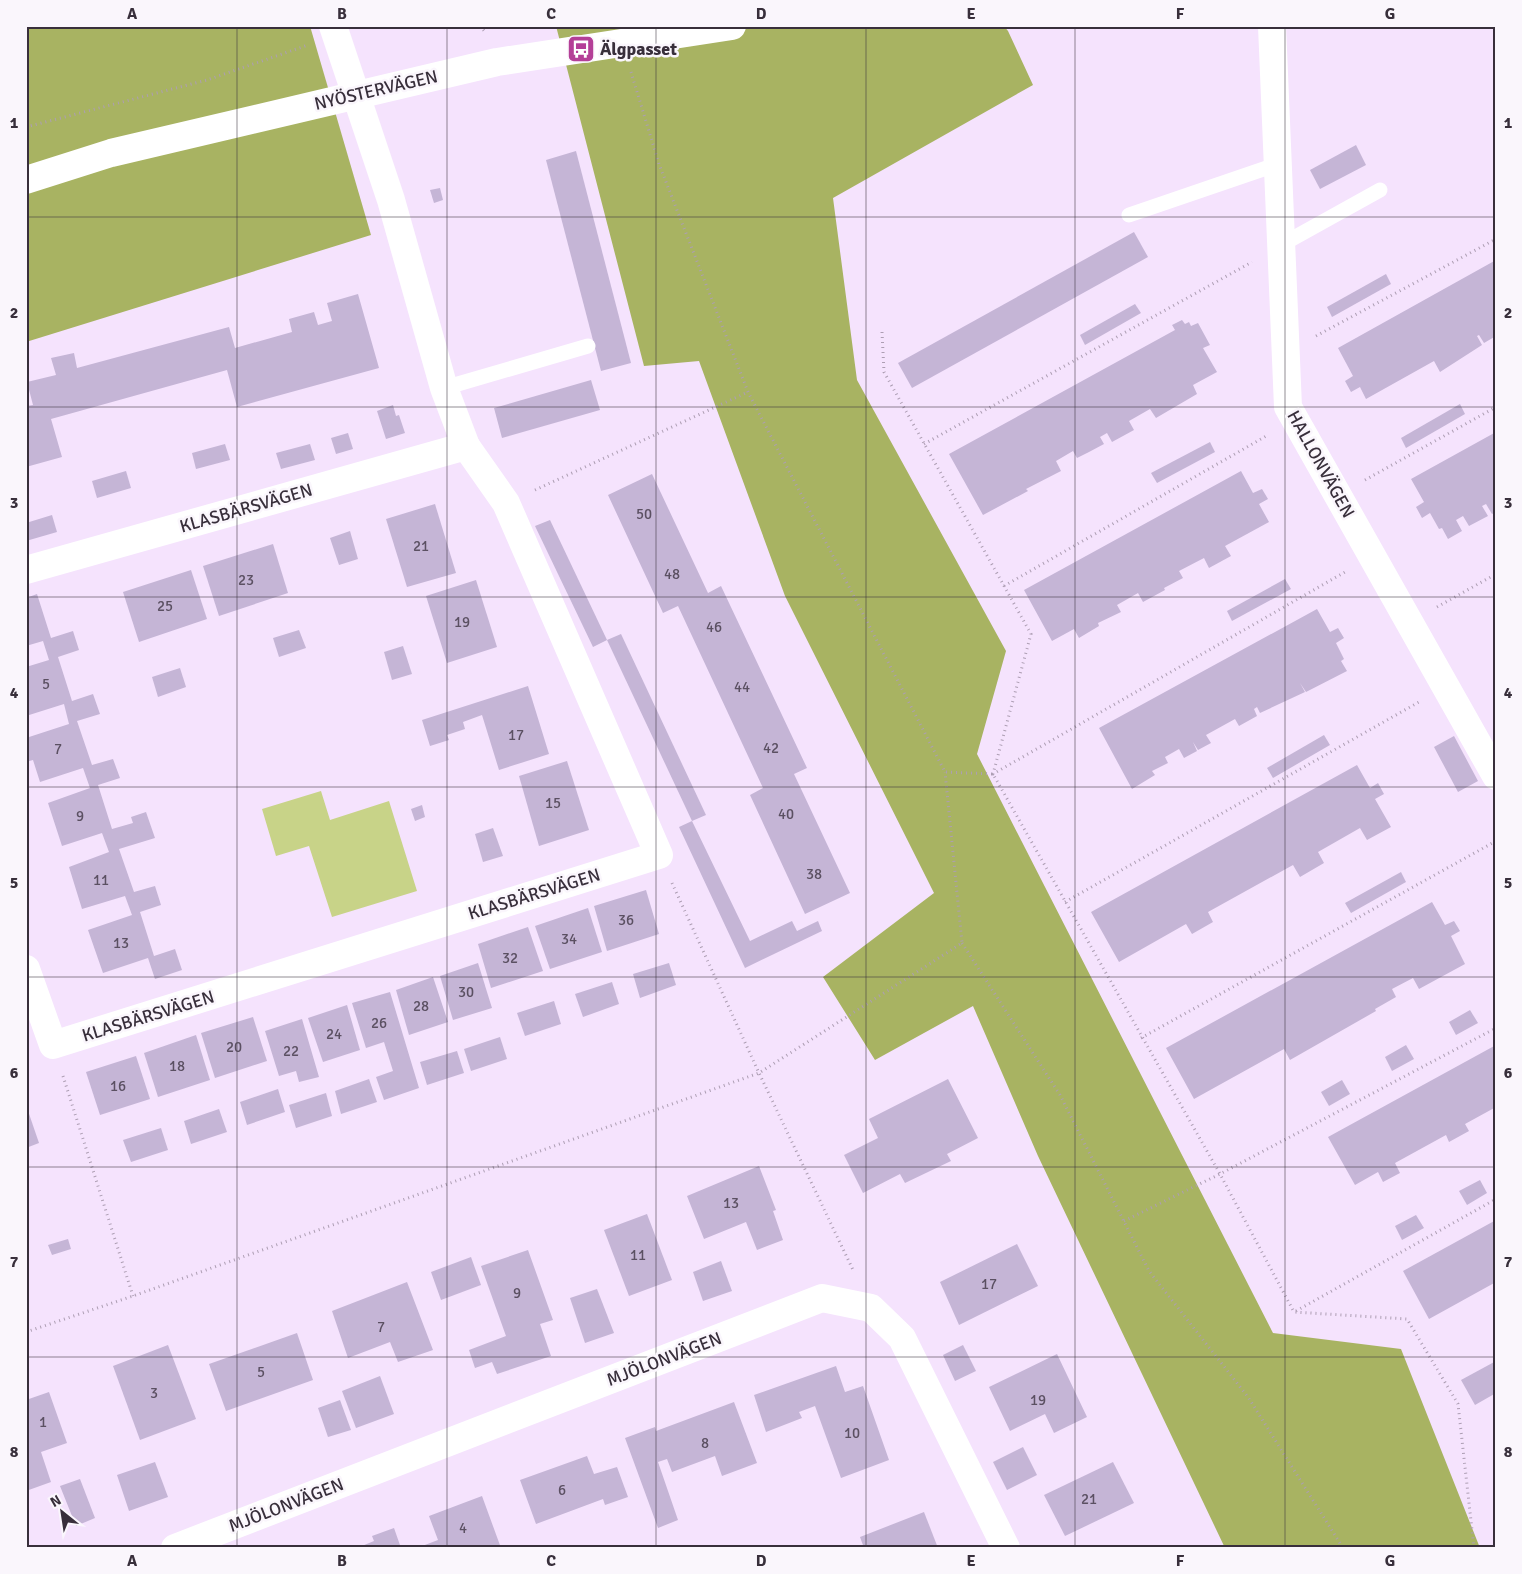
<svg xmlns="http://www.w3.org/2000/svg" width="1522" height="1574" font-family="Signika,sans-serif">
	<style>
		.green { fill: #c8d388 }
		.forest { fill: #a8b362 }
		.building { fill: #c5b5d6 }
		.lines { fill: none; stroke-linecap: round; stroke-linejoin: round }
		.path { stroke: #ad9eb3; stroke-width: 3; stroke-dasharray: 1 4; stroke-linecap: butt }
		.lane { stroke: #fff; stroke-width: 15 }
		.street { stroke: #fff; stroke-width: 28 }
		.secondary { stroke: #fff; stroke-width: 28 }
		.grid { fill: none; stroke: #382f3b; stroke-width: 1; stroke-opacity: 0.55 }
		.labels { text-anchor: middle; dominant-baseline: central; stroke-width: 5; stroke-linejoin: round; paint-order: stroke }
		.number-label { font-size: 15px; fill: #5b5062 }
		.poi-label { font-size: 18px; font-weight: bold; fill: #382f3b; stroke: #faf6fc; text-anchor: start }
		.street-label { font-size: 18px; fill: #382f3b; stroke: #faf6fc }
		.neatline { fill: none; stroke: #382f3b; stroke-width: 2 }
		.grid-label { font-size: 16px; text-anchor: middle; font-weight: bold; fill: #382f3b }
	</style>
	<rect width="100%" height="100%" fill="#f5e3fd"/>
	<!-- green -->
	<path class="green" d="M321,791L330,820L389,801L417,891L332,917L309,846L276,856L262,809Z"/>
	<!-- forest -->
	<g class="forest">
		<path d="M26,26H310L371,235L26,342Z"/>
		<path d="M556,26H1004L1008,31L1033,85L833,198L857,380L1006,651L977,754L1273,1333L1401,1349L1480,1548H1225L1038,1156L973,1006L875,1060L823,977L934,893L785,596L699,361L644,366Z"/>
	</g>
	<!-- building -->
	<g class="building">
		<path d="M1356,145L1366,165L1320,189L1310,170Z"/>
		<path d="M576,151L631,363L601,371L546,160Z"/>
		<path d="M440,188L443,200L434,203L430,190Z"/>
		<path d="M1134,232L1148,257L912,388L898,363Z"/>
		<path d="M1496,260V336L1484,343L1479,335L1477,336L1482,345L1440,372L1434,361L1366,399L1360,387L1351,392L1345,381L1353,376L1338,348Z"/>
		<path d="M1386,274L1391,284L1332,317L1327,307Z"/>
		<path d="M358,294L379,368L237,407L227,370L51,419L62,457L26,467V406L33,405L27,382L56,375L51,358L74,353L77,368L229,327L235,348L292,332L289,319L314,312L318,325L332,321L327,303Z"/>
		<path d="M1135,304L1141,313L1085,345L1080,335Z"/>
		<path d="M1182,320L1185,324L1189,322L1191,326L1198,323L1210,345L1203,348L1217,372L1193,385L1197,394L1156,418L1150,409L1129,421L1134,430L1112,442L1107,433L1100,437L1104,444L1089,452L1085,444L1089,452L1077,458L1073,451L1056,461L1061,471L1026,489L1028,491L983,515L949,454L1175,330L1172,325Z"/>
		<path d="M591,380L600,410L502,438L494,408Z"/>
		<path d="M1460,404L1465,414L1406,448L1401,438Z"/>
		<path d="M393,405L396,416L399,415L405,433L386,439L377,411Z"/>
		<path d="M1496,432V512L1492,514L1486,504L1482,506L1488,516L1469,526L1463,516L1456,520L1462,531L1448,539L1442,528L1439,529L1430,513L1422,518L1416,507L1424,502L1411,479Z"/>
		<path d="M348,433L353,449L336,454L331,438Z"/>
		<path d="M1210,442L1215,452L1157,483L1151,473Z"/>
		<path d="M225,444L230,460L196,469L192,453Z"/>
		<path d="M310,444L315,460L281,469L276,453Z"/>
		<path d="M126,471L131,488L97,498L92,481Z"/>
		<path d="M1241,471L1253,493L1262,489L1268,499L1259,504L1269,522L1225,546L1231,556L1209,568L1204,558L1179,571L1183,578L1164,588L1165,590L1143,602L1138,593L1117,605L1121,612L1098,623L1099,626L1079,638L1074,629L1052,641L1024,590Z"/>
		<path d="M652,474L708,593L721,586L807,768L794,774L850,893L805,914L750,795L763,788L678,606L663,613L608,495Z"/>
		<path d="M435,504L456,573L407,587L386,519Z"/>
		<path d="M52,515L57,532L26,541V523Z"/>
		<path d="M550,520L607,640L593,647L535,526Z"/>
		<path d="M350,531L358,559L339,565L330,538Z"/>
		<path d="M273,544L288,593L219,616L203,566Z"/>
		<path d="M191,570L207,619L139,642L123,592Z"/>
		<path d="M1285,579L1291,589L1232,621L1227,611Z"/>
		<path d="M476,580L497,647L447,663L426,596Z"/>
		<path d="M37,594L51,638L73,631L79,650L58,657L72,701L93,694L100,714L77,721L92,765L113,759L120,778L98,785L112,829L133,823L131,817L146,812L155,838L119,849L134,892L155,886L161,905L140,912L154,956L175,949L182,970L155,979L148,958L103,973L88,930L132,915L125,896L82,909L69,867L109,852L102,833L62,846L48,803L90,788L83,768L40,782L33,760L26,762V738L69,724L64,704L26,716V667L49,660L43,641L26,646V598Z"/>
		<path d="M1317,609L1330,632L1338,628L1344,638L1336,643L1344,659L1341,661L1347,671L1306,692L1300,683L1305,692L1260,713L1257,707L1254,709L1257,716L1239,726L1235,719L1206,735L1211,743L1198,750L1193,742L1197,751L1184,758L1179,749L1165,757L1168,763L1152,771L1155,775L1132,789L1099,728Z"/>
		<path d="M299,630L306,648L279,657L273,638Z"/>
		<path d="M621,634L706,815L692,821L607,640Z"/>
		<path d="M403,646L412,674L392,680L384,652Z"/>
		<path d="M180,668L186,687L158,697L152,677Z"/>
		<path d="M528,686L549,754L499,770L482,715L463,722L465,729L447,735L449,740L430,746L422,720Z"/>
		<path d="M1324,735L1330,745L1273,778L1267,768Z"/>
		<path d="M1454,736L1478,781L1458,792L1434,747Z"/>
		<path d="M567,761L589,830L539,846L519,776Z"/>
		<path d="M1357,765L1370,788L1378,783L1384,794L1375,799L1391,827L1367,840L1360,828L1318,852L1324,863L1300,877L1293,865L1208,912L1213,922L1192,934L1186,924L1119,962L1091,912Z"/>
		<path d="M422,805L425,817L415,821L411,809Z"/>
		<path d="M692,821L750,941L792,921L797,931L818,921L822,931L745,968L679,827Z"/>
		<path d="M493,828L503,856L483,862L475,834Z"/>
		<path d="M1401,872L1406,882L1351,913L1345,903Z"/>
		<path d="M646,890L659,934L607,951L594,906Z"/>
		<path d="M1432,902L1445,925L1454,921L1460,931L1451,936L1465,964L1419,989L1413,978L1392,989L1396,997L1375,1009L1376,1011L1290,1060L1284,1049L1194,1099L1166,1048Z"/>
		<path d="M588,908L602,952L550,969L535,926Z"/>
		<path d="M528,927L543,971L491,988L478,944Z"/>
		<path d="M478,963L492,1008L453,1020L440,976Z"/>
		<path d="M669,963L676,985L640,998L633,974Z"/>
		<path d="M433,977L448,1022L409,1035L396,990Z"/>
		<path d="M612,982L619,1004L583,1017L575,994Z"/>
		<path d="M390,992L419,1088L384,1100L376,1077L393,1071L384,1042L366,1048L352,1003Z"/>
		<path d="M554,1001L561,1024L525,1036L517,1013Z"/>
		<path d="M347,1005L360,1050L323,1062L308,1018Z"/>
		<path d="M1470,1010L1478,1023L1456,1035L1449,1022Z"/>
		<path d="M253,1017L267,1061L215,1078L201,1033Z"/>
		<path d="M302,1019L319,1077L299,1082L296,1071L279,1076L265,1031Z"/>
		<path d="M196,1035L210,1080L158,1097L144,1053Z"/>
		<path d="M500,1037L507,1059L471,1071L464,1049Z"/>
		<path d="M1406,1045L1414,1059L1392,1071L1385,1057Z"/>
		<path d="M1496,1045V1107L1465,1124L1469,1131L1449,1142L1446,1135L1395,1163L1400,1173L1383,1182L1378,1172L1355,1185L1328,1137Z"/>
		<path d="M457,1051L464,1073L427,1085L420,1062Z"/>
		<path d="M136,1056L150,1099L100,1115L86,1072Z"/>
		<path d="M369,1079L377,1102L341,1114L335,1091Z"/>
		<path d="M948,1079L978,1138L947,1154L951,1161L905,1183L900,1174L863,1193L844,1155L878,1138L869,1119Z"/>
		<path d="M1342,1080L1350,1094L1329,1106L1321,1092Z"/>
		<path d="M278,1089L285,1112L247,1125L240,1102Z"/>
		<path d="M326,1093L332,1116L296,1128L289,1105Z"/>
		<path d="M26,1105L39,1143L26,1148Z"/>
		<path d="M219,1109L227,1132L191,1144L184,1121Z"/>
		<path d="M161,1128L168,1150L131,1162L123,1140Z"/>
		<path d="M759,1166L776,1210L773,1211L783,1240L757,1250L746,1222L704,1239L687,1196Z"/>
		<path d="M1480,1180L1487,1193L1467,1205L1459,1191Z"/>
		<path d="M647,1214L672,1280L629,1296L604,1230Z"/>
		<path d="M1416,1215L1424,1228L1402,1240L1395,1226Z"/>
		<path d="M1496,1220V1282L1429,1319L1403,1271Z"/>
		<path d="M68,1239L71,1249L52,1255L48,1245Z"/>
		<path d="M1017,1244L1038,1286L959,1325L940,1282Z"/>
		<path d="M528,1250L553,1320L540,1324L551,1356L497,1374L492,1362L475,1368L469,1350L506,1336L481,1266Z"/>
		<path d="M471,1257L481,1285L441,1300L431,1272Z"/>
		<path d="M721,1261L732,1291L703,1301L693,1272Z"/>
		<path d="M407,1282L433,1350L398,1362L390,1342L348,1358L332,1311Z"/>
		<path d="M597,1289L614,1333L585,1343L570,1298Z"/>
		<path d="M297,1333L313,1380L226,1411L209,1364Z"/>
		<path d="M168,1345L196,1419L140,1440L113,1366Z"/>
		<path d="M963,1345L976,1371L955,1381L943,1355Z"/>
		<path d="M1057,1354L1087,1417L1054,1433L1045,1414L1010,1431L989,1387Z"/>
		<path d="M1496,1361V1393L1475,1405L1461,1380Z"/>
		<path d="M836,1366L845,1392L863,1386L889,1460L841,1478L815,1406L799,1412L802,1418L766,1432L754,1395Z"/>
		<path d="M380,1376L394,1414L356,1428L342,1391Z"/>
		<path d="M49,1392L67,1443L41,1452L51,1482L26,1491V1400Z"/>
		<path d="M340,1400L351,1430L328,1437L318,1408Z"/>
		<path d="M734,1402L757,1463L722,1476L715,1456L672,1472L667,1459L658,1462L678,1520L658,1528L625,1438L655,1427L656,1431Z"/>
		<path d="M1023,1447L1037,1475L1007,1490L993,1462Z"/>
		<path d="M587,1456L594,1474L617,1467L628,1497L605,1505L603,1499L536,1524L520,1480Z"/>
		<path d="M155,1462L168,1497L129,1511L117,1475Z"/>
		<path d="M1113,1462L1134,1503L1065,1536L1044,1495Z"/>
		<path d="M80,1479L95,1518L76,1526L60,1486Z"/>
		<path d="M482,1496L501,1548H417L438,1540L429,1516Z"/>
		<path d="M924,1512L938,1548H864L860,1537Z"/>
		<path d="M394,1528L401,1548H357L374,1541L372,1536Z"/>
	</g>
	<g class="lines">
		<!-- path -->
		<g class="path">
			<path d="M480,26L486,33"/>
			<path d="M631,72L659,164L748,392L945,772L993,774L1220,1174L1294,1312L1407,1319L1458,1404L1474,1548"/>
			<path d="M26,127L207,80L308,45"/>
			<path d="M882,332L884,372L1031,634L993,774L1345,572"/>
			<path d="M1316,336L1496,239"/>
			<path d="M924,444L1252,262"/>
			<path d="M1365,480L1496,407"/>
			<path d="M535,490L748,392"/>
			<path d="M1004,586L1268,435"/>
			<path d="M1437,607L1496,574"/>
			<path d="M672,883L759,1073L854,1272"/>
			<path d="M1065,902L1419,702"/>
			<path d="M962,943L1060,1095L1149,1271L1248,1397L1343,1548"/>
			<path d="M1141,1038L1496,841"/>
			<path d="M63,1076L133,1296"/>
			<path d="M1124,1221L1220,1174L1496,1028"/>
			<path d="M1296,1311L1496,1199"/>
			<path d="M26,1332L133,1296L759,1073L962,943L945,772"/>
		</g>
		<!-- lane -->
		<g class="lane">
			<path d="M1129,215L1278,164"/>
			<path d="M1281,245L1380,190"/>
			<path d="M444,388L588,346"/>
		</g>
		<!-- street -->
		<g class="street">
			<path d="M333,26L391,200L444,388L466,446"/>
			<path d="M1272,26L1288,407L1496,776"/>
			<path d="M26,570L466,446L506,503L659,855L53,1045L26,969"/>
			<path d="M175,1548L822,1298L871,1308L902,1338L1006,1548"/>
		</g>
		<!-- secondary -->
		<path class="secondary" d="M26,180L111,153L497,62L732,26"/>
	</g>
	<!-- grid -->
	<path class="grid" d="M237,26V1548M447,26V1548M656,26V1548M866,26V1548M1075,26V1548M1285,26V1548M26,217H1496M26,407H1496M26,597H1496M26,787H1496M26,977H1496M26,1167H1496M26,1357H1496"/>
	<!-- icons -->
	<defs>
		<g id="bus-square" transform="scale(1.4375)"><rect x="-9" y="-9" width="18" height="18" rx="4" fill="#b43f97" stroke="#faf6fc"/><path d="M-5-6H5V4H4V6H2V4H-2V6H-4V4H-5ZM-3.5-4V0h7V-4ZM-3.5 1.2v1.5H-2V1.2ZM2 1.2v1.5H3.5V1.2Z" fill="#fff"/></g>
	</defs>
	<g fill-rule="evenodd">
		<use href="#bus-square" x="581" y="49"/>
	</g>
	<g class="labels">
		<!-- number labels -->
		<g class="number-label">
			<text x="644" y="514">50</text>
			<text x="421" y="546">21</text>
			<text x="672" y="574">48</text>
			<text x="246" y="580">23</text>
			<text x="165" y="606">25</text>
			<text x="462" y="622">19</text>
			<text x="714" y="627">46</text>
			<text x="46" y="684">5</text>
			<text x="742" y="687">44</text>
			<text x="516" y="735">17</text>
			<text x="771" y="748">42</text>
			<text x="58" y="749">7</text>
			<text x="553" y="803">15</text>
			<text x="786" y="814">40</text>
			<text x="80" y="816">9</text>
			<text x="814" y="874">38</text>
			<text x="101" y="880">11</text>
			<text x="626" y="920">36</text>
			<text x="569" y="939">34</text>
			<text x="121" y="943">13</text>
			<text x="510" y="958">32</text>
			<text x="466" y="992">30</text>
			<text x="421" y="1006">28</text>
			<text x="379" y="1023">26</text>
			<text x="334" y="1034">24</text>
			<text x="234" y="1047">20</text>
			<text x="291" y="1051">22</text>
			<text x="177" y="1066">18</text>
			<text x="118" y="1086">16</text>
			<text x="731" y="1203">13</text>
			<text x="638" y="1255">11</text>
			<text x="989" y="1284">17</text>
			<text x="517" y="1293">9</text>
			<text x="381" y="1327">7</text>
			<text x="261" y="1372">5</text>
			<text x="154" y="1393">3</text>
			<text x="1038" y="1400">19</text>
			<text x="43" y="1422">1</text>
			<text x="852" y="1433">10</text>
			<text x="705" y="1443">8</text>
			<text x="562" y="1490">6</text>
			<text x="1089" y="1499">21</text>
			<text x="463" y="1528">4</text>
		</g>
		<!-- poi labels -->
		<g class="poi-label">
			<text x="600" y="49">Älgpasset</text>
		</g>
		<!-- street labels -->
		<g class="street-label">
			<text transform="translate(376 90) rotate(-13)">NYÖSTERVÄGEN</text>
			<text transform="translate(1321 464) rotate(61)">HALLONVÄGEN</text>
			<text transform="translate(246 508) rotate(-16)">KLASBÄRSVÄGEN</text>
			<text transform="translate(534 894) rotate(-17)">KLASBÄRSVÄGEN</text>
			<text transform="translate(148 1016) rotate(-17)">KLASBÄRSVÄGEN</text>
			<text transform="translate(664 1359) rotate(-21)">MJÖLONVÄGEN</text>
			<text transform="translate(286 1505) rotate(-21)">MJÖLONVÄGEN</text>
		</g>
	</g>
	<!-- border -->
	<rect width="1522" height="1574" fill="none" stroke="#faf6fc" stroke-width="55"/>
	<!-- north arrow -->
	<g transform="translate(62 1512) rotate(330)" stroke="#faf6fc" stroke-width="4" paint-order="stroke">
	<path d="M0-4L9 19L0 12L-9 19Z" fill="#382f3b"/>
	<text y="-8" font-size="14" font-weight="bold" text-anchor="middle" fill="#382f3b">N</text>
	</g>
	<rect x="28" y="28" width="1466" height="1518" class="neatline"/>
	<g class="grid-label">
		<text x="132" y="19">A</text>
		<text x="342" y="19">B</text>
		<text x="551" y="19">C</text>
		<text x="761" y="19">D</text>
		<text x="971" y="19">E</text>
		<text x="1180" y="19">F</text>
		<text x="1390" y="19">G</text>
		<text x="14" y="128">1</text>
		<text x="1508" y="128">1</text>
		<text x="14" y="318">2</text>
		<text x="1508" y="318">2</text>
		<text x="14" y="508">3</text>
		<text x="1508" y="508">3</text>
		<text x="14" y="698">4</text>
		<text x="1508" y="698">4</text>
		<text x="14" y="888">5</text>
		<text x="1508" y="888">5</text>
		<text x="14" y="1078">6</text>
		<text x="1508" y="1078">6</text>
		<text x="14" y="1267">7</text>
		<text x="1508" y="1267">7</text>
		<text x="14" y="1457">8</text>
		<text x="1508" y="1457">8</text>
		<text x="132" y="1566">A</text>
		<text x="342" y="1566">B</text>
		<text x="551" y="1566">C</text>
		<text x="761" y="1566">D</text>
		<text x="971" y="1566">E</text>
		<text x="1180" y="1566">F</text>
		<text x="1390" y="1566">G</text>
	</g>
</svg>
